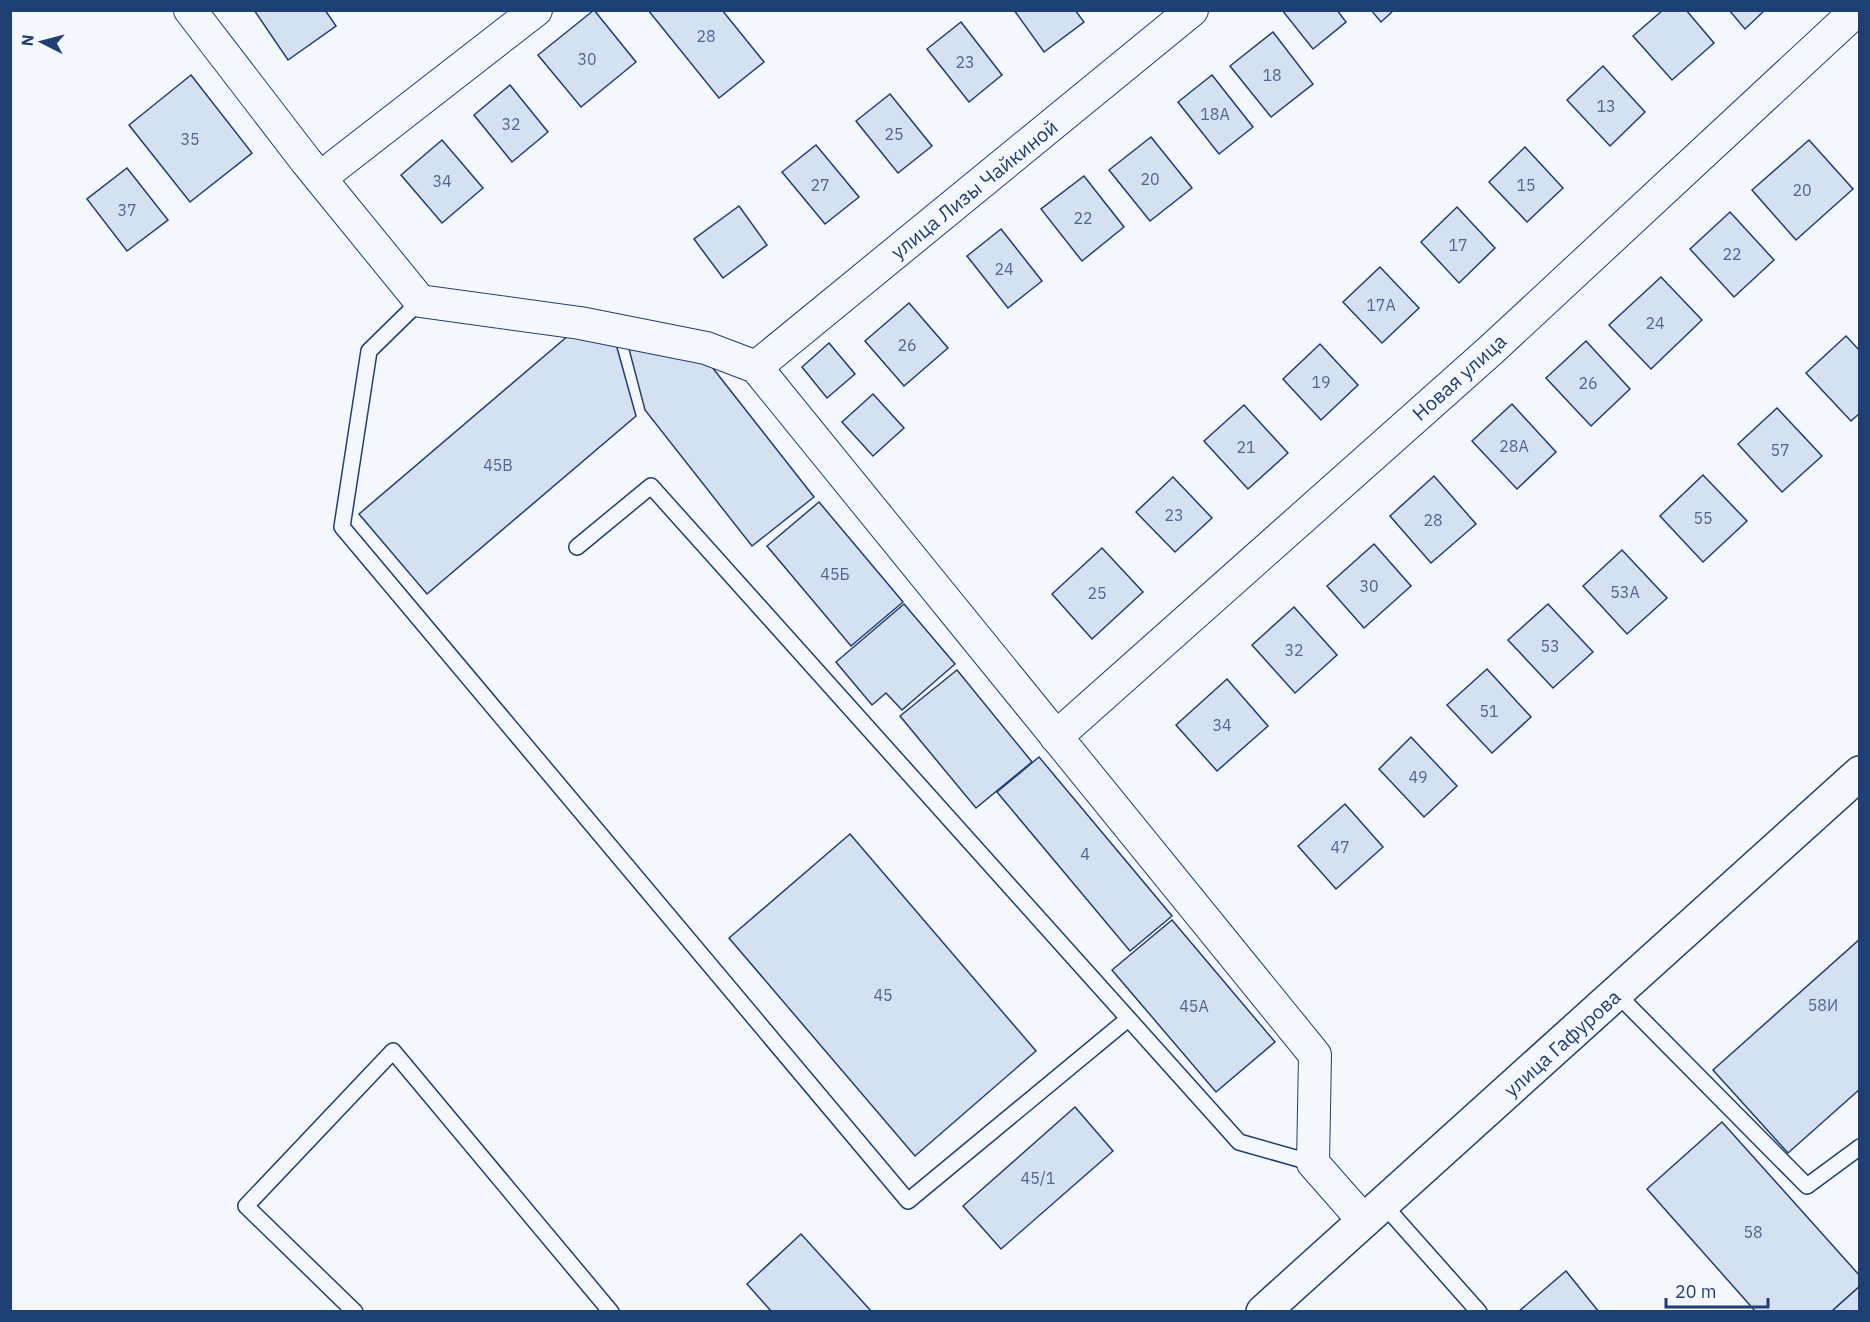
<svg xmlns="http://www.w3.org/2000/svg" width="1870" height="1322" font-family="'IBM Plex Sans',sans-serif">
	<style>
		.building { fill: #d5e0f0; stroke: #1d3f73; stroke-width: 1.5 }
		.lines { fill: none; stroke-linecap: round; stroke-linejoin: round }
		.lane-casing { stroke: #1d3f73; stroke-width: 18 }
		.street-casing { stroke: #1d3f73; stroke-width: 34 }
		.secondary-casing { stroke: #1d3f73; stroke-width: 36 }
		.lane { stroke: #f4f7fb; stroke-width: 15 }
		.street { stroke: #f4f7fb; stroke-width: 32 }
		.secondary { stroke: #f4f7fb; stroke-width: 33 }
		.labels { text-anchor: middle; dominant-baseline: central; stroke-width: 4.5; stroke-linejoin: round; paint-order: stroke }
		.number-label { font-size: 16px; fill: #4b6792 }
		.street-label { font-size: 20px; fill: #1d3f73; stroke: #f4f7fb }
	</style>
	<rect width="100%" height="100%" fill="#f4f7fb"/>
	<!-- building -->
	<g class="building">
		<path d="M254,10H325L336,26L288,60Z"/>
		<path d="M594,10L636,62L581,107L538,55Z"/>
		<path d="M648,10H722L764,62L719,98Z"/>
		<path d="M1014,10H1075L1084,22L1044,52Z"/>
		<path d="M1282,10H1337L1346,22L1313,49Z"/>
		<path d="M1371,10H1394L1381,22Z"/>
		<path d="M1663,10H1686L1714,43L1672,80L1633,36Z"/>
		<path d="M1729,10H1765L1745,29Z"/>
		<path d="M961,22L1002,75L969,102L927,49Z"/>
		<path d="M1273,32L1313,84L1271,117L1230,66Z"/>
		<path d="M1603,66L1645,112L1610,146L1567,100Z"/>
		<path d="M191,75L252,153L190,202L129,125Z"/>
		<path d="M1212,75L1253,127L1219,154L1178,102Z"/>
		<path d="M510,85L548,132L512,162L474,115Z"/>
		<path d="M890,94L932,146L898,173L856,121Z"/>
		<path d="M1151,137L1192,188L1150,221L1109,170Z"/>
		<path d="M442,140L483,188L442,223L401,175Z"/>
		<path d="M1809,140L1853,189L1796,240L1752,190Z"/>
		<path d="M816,145L859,197L825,224L782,172Z"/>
		<path d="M1525,147L1563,188L1527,222L1489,182Z"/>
		<path d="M127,168L168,220L127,251L87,199Z"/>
		<path d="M1084,176L1124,227L1082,261L1041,209Z"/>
		<path d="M739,206L767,245L723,278L694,239Z"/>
		<path d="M1457,207L1495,248L1459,283L1421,242Z"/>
		<path d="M1730,212L1774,260L1734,297L1690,249Z"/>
		<path d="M1001,229L1042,281L1008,308L967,256Z"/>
		<path d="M1380,267L1419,308L1382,343L1343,302Z"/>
		<path d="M1661,277L1702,320L1651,369L1609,325Z"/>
		<path d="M909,303L948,348L904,386L865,341Z"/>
		<path d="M569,335L616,344L636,416L427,594L359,514Z"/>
		<path d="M1846,336L1860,351V413L1851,421L1806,373Z"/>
		<path d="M1586,341L1630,389L1591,426L1546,378Z"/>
		<path d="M829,343L855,374L827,398L802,367Z"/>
		<path d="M1320,344L1358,385L1321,420L1283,379Z"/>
		<path d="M628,345L708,362L814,497L752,546L645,410Z"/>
		<path d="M873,394L904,428L873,456L842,422Z"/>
		<path d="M1512,404L1556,452L1517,489L1472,441Z"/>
		<path d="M1244,405L1288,453L1248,489L1204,441Z"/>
		<path d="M1777,408L1822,456L1782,492L1738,444Z"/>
		<path d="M1703,475L1747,521L1703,562L1660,516Z"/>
		<path d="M1434,476L1476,524L1431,563L1390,516Z"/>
		<path d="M1173,477L1212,518L1175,552L1136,512Z"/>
		<path d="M819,502L903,602L851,646L767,546Z"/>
		<path d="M1374,544L1411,586L1364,628L1327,586Z"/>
		<path d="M1102,548L1143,592L1092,639L1052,594Z"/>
		<path d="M1622,550L1667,598L1627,634L1583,586Z"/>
		<path d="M904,604L955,664L902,710L886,693L872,705L836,662Z"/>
		<path d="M1548,604L1593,652L1553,688L1508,640Z"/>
		<path d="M1294,607L1337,655L1295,693L1252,645Z"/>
		<path d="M1487,669L1531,717L1492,753L1447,705Z"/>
		<path d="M957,670L1032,762L976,808L900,716Z"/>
		<path d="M1227,679L1268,726L1217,771L1176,725Z"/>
		<path d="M1411,737L1457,786L1424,817L1379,769Z"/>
		<path d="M1039,757L1172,916L1130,951L997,792Z"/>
		<path d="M1345,804L1383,847L1336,889L1298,846Z"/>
		<path d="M850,834L1036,1051L915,1156L729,938Z"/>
		<path d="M1172,920L1275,1042L1216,1092L1112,970Z"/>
		<path d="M1860,939V1089L1788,1153L1713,1070Z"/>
		<path d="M1075,1107L1113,1151L1001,1249L963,1206Z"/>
		<path d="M1722,1122L1860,1276V1286L1831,1312H1756L1647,1189Z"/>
		<path d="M801,1234L872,1312H772L747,1284Z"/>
		<path d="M1566,1271L1599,1312H1518Z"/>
		<path d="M1860,1286V1312H1831Z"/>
	</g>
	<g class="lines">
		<!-- lane casing -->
		<g class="lane-casing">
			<g id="lane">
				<path d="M420,301L369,351L342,527L908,1201L1128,1019"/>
				<path d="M577,547L651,486L1239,1142L1313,1163"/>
				<path d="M1617,994L1807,1186L1860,1147"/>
				<path d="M1383,1204L1479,1312"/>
				<path d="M355,1312L246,1206L393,1051L611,1312"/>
			</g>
		</g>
		<!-- street casing -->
		<g class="street-casing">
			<g id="street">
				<path d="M190,10L306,161L420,301L580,323L706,348L756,367L1315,1055L1313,1163L1364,1221"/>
				<path d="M320,178L536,10"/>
				<path d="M756,367L1192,10"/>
				<path d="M1056,737L1491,350L1857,10"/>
			</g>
		</g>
		<!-- secondary casing -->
		<g class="secondary-casing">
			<path id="secondary" d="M1263,1312L1860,773"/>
		</g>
		<!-- lane -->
		<use href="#lane" class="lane"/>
		<!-- street -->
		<use href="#street" class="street"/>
		<!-- secondary -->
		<use href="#secondary" class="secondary"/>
	</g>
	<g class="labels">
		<!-- number labels -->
		<g class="number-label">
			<text x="706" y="36">28</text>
			<text x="587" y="59">30</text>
			<text x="965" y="62">23</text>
			<text x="1272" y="75">18</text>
			<text x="1606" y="106">13</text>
			<text x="1215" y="114">18А</text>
			<text x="511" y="124">32</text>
			<text x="894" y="134">25</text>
			<text x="190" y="139">35</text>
			<text x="1150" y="179">20</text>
			<text x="442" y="181">34</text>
			<text x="820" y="185">27</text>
			<text x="1526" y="185">15</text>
			<text x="1802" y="190">20</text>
			<text x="127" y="210">37</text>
			<text x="1083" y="218">22</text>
			<text x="1458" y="245">17</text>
			<text x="1732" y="254">22</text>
			<text x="1004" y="269">24</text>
			<text x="1381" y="305">17А</text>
			<text x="1655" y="323">24</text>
			<text x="907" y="345">26</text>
			<text x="1321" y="382">19</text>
			<text x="1588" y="383">26</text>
			<text x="1514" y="446">28А</text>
			<text x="1246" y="447">21</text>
			<text x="1780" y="450">57</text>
			<text x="498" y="465">45В</text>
			<text x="1174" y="515">23</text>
			<text x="1703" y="518">55</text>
			<text x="1433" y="520">28</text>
			<text x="835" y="574">45Б</text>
			<text x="1369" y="586">30</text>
			<text x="1625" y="592">53А</text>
			<text x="1097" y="593">25</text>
			<text x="1550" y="646">53</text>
			<text x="1294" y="650">32</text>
			<text x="1489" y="711">51</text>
			<text x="1222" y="725">34</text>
			<text x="1418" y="777">49</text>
			<text x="1340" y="847">47</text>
			<text x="1085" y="854">4</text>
			<text x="883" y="995">45</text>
			<text x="1823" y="1005">58И</text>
			<text x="1194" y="1006">45А</text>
			<text x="1038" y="1178">45/1</text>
			<text x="1753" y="1232">58</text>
		</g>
		<!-- street labels -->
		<g class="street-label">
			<text transform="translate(974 189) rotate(-39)">улица Лизы Чайкиной</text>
			<text transform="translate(1459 377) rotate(-42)">Новая улица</text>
			<text transform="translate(1562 1043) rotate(-42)">улица Гафурова</text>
		</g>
	</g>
	<!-- border -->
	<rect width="1870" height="1322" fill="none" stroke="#1d3f73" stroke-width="24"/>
	<!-- north arrow -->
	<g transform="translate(42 42) rotate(276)" stroke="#f4f7fb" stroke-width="4.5" paint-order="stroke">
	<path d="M0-4.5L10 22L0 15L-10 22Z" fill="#1d3f73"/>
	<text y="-9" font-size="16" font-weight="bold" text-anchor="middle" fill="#1d3f73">N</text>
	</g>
	<!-- scale -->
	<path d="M1666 1298v9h102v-9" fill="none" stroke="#1d3f73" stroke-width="3"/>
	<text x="1675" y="1298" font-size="18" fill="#1d3f73" stroke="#f4f7fb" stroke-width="4.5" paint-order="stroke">20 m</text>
</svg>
